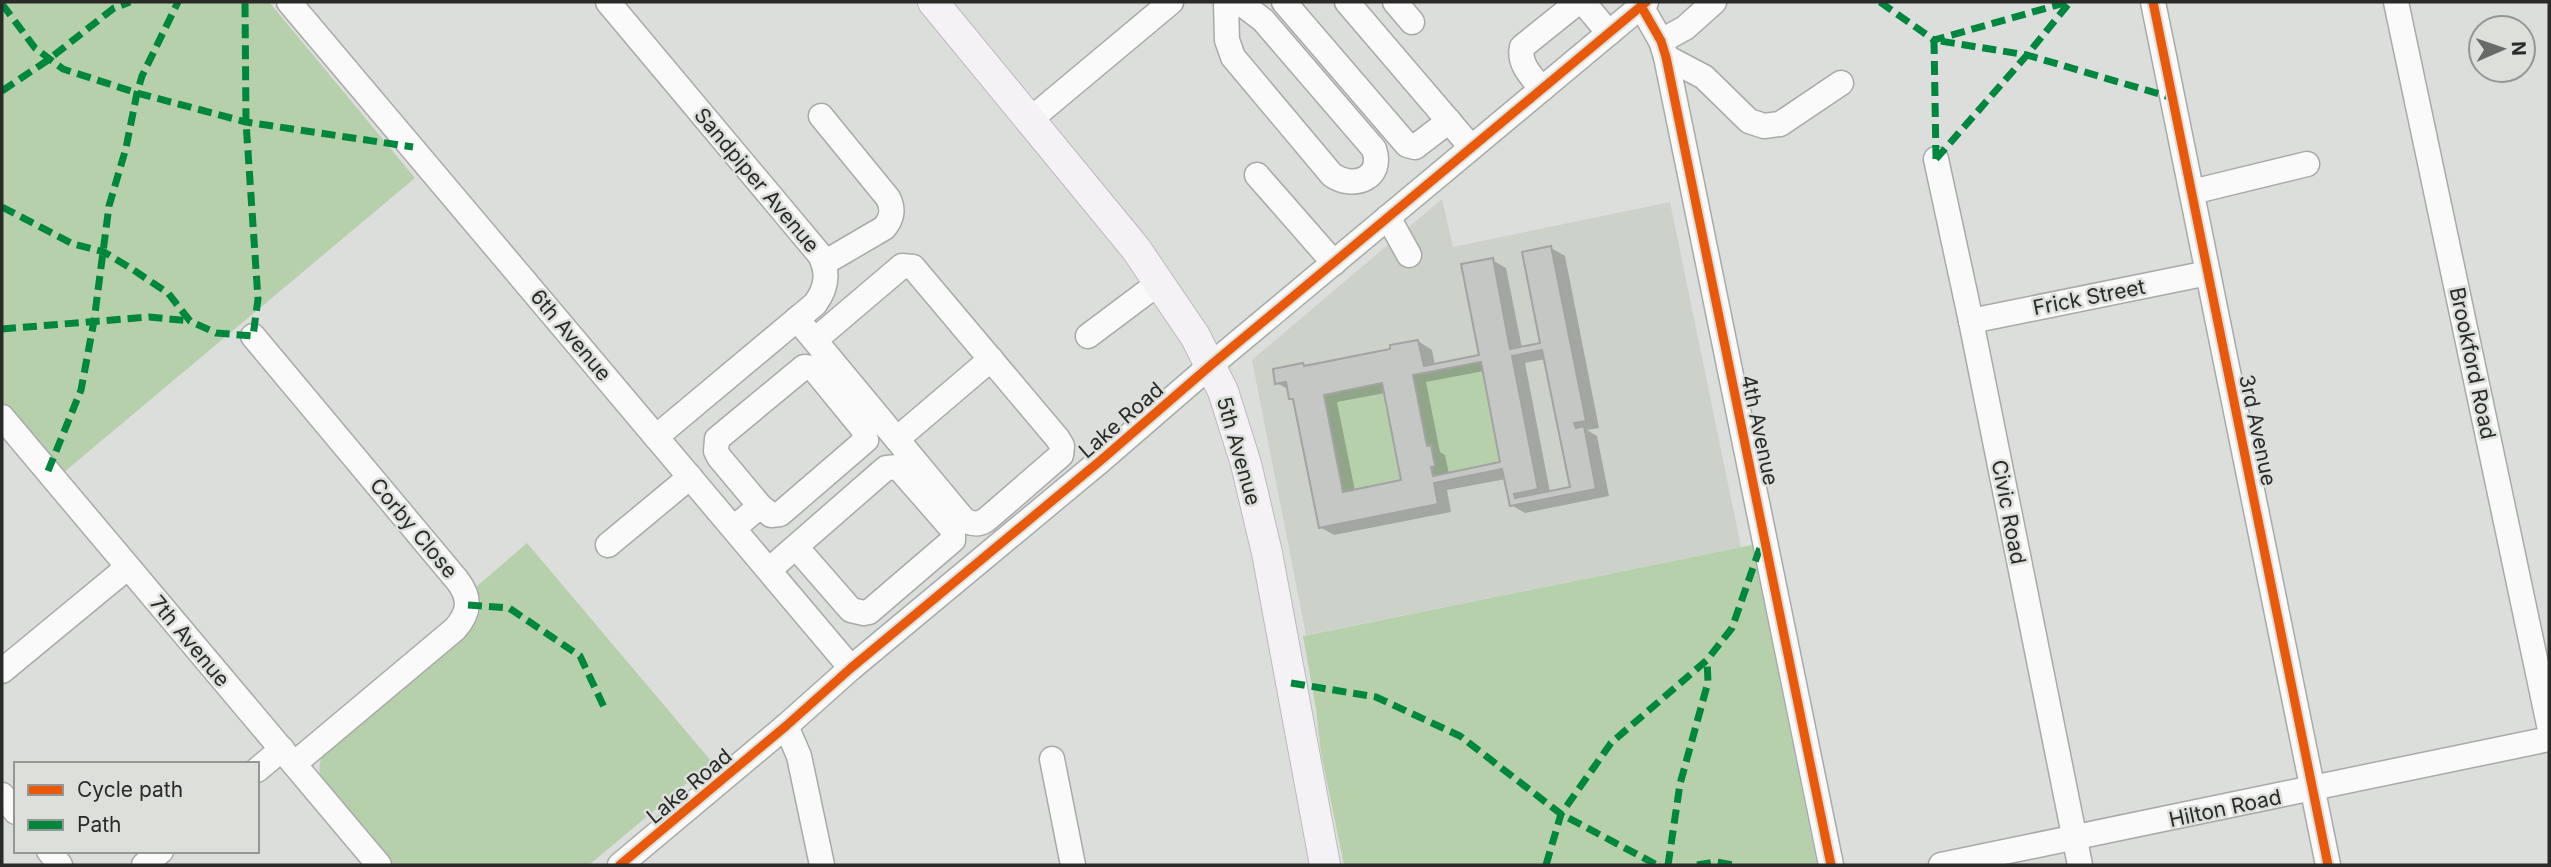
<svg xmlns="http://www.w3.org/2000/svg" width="2551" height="867" font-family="Inter,sans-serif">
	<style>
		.built { fill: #ccd1ca }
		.green { fill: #b6d0ab }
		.shadow { fill: #0003; fill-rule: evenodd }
		.building { fill: #c5c7c5; stroke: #a2a4a2; stroke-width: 2; fill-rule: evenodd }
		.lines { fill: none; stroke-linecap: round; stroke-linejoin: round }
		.minor-casing { stroke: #a8aaa8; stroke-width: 27 }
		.major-casing { stroke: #bdb8be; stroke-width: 32 }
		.minor { stroke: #fafafa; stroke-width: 24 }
		.major { stroke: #f5f2f5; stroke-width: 30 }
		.quiet { stroke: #00873e; stroke-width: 7; stroke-dasharray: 14 7; stroke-linecap: butt }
		.cycleway-casing { stroke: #dcdfda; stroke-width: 13 }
		.cycleway { stroke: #e8590c; stroke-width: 9 }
		.labels { text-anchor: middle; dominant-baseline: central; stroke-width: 5; stroke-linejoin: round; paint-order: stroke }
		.street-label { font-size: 21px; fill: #2a2b29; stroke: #dcdfda }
	</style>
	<rect width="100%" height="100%" fill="#dcdedb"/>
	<!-- built -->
	<path class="built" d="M1442,199L1453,247L1670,202L1741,547L1306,635L1252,360Z"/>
	<!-- green -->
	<g class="green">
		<path d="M2,2H269L415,178L63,473L2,401Z"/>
		<path d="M1481,362L1500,462L1433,476L1431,467L1435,466L1431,445L1427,446L1413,375Z"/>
		<path d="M1382,383L1401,480L1343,492L1324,395Z"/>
		<path d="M527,543L712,762L589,865H392L323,782C317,771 319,760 326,749L476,622L482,605L476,587Z"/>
		<path d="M1752,545L1817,865H1344L1321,753L1316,709L1303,636Z"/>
	</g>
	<!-- shadow -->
	<path class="shadow" d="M1551,248L1565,256L1599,428L1587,430L1597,436L1609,496L1525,513L1511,505L1506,479L1447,490L1451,512L1334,535L1320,527L1295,401L1291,398L1289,390L1277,383L1303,364L1308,367L1392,350L1418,341L1432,350L1435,365L1481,356L1492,260L1506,268L1522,348L1542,344ZM1545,359L1572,488L1550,492L1525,363ZM1484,371L1502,463L1449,474L1445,455L1440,452L1426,382ZM1385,393L1403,482L1355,491L1337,402Z"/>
	<!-- building -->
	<path class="building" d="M1551,246L1586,421L1574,423L1576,428L1584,426L1596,489L1510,506L1502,469L1434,483L1438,504L1319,528L1293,399H1289L1286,382L1275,384L1273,369L1303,363L1304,366L1390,349V345L1418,340L1424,366L1479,355L1461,264L1493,258L1510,349L1540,343L1522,252ZM1542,350L1570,487L1515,498L1514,494L1538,489L1512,356ZM1481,362L1500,462L1433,476L1431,467L1435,466L1431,445L1427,446L1413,375ZM1382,383L1401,480L1343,492L1324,395Z"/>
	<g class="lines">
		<!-- minor casing -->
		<g class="minor-casing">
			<g id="minor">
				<path d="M289,2L851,668"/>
				<path d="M608,2L820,255C829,273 827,288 815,304L656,437"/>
				<path d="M1226,2L1227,40L1233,57L1332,175C1354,190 1384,178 1374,149L1263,20L1239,2"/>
				<path d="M1284,2L1407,145L1415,147L1449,121"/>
				<path d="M1347,2L1471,147"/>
				<path d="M1395,2L1412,22"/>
				<path d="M1583,2L1609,33"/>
				<path d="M2153,2L2328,865"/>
				<path d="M2396,2L2549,725"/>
				<path d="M1641,6L1661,41L1666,57L1831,865"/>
				<path d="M1661,41L1685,28L1714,2"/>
				<path d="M1666,57L1704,77L1749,121L1764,126L1780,124L1841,83"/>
				<path d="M1542,89C1532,77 1518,64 1522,47L1578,2"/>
				<path d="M821,116L888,198C894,209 892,219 884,228L824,263"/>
				<path d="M1031,119L1171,2"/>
				<path d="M1936,159L1971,321L2080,865"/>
				<path d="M1257,175L1334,263"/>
				<path d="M2192,192L2307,164"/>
				<path d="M1388,217L1409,255"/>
				<path d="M797,319L964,520C972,524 978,525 986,520L1061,455L1062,446L1058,439L913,267L902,266L815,340"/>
				<path d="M1971,321L2208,273"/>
				<path d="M253,336L457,580C471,598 470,612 455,629L294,764"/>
				<path d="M1088,336L1160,282"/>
				<path d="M2,417L379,865"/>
				<path d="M897,439L991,359"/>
				<path d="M734,528L760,506L719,457L716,451L717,439L804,367L813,368L863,429L866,440L780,514L771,515L760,506"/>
				<path d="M608,545L690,477"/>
				<path d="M769,570L886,468L898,467L953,530V540L869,612L864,613L851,610L796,547"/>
				<path d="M2,671L128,567"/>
				<path d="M786,726L799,756L822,865"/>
				<path d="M1052,759L1073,865"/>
				<path d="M257,770L282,749"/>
				<path d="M2,795L16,812"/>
				<path d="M49,851L60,865"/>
				<path d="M144,865L161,851"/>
				<path d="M620,865L786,726L851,668L1100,461L1211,365L1646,2"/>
				<path d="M1941,865L2549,739"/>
			</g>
		</g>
		<!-- major casing -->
		<g class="major-casing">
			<path id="major" d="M933,2L1136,249L1195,336L1223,391L1246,464L1267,553L1325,865"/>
		</g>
		<!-- minor -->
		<use href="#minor" class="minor"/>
		<!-- major -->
		<use href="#major" class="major"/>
		<!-- quiet -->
		<g class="quiet">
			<path d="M1880,2L1934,40L2068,2"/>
			<path d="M2,4L35,48L63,69L137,93L246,122L413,147"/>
			<path d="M2,91L48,60L114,8L130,2"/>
			<path d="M1936,159L1934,40L2027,55L2173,98"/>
			<path d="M1936,159L2027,55L2070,2"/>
			<path d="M2,207L73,244L104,252L132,269L168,293L190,321L216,333L253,336L258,299L246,122L245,2"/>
			<path d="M2,329L149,317L190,321"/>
			<path d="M48,471L81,390L94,321L109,206L126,148L137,93L142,76L178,2"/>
			<path d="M468,605L509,608L580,656L604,707"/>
			<path d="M1291,683L1376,697L1460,736L1561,814L1657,865"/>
			<path d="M1546,865L1561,814L1611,743L1707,660L1732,628L1762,542"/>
			<path d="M1668,865L1680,784L1708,682L1707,660"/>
			<path d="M1697,865L1716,862L1733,865"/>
		</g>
		<!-- cycleway casing -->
		<g class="cycleway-casing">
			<g id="cycleway">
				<path d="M2153,2L2328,865"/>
				<path d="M1641,6L1661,41L1666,57L1831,865"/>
				<path d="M620,865L786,726L851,668L1100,461L1211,365L1646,2"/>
			</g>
		</g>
		<!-- cycleway -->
		<use href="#cycleway" class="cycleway"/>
	</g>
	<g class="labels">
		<!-- street labels -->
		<g class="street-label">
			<text transform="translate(757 180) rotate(50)">Sandpiper Avenue</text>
			<text transform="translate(2089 297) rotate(-11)">Frick Street</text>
			<text transform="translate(571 335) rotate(50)">6th Avenue</text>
			<text transform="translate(2473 363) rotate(78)">Brookford Road</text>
			<text transform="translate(1121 420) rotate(-41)">Lake Road</text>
			<text transform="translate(1760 430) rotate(78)">4th Avenue</text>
			<text transform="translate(2258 430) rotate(78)">3rd Avenue</text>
			<text transform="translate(1239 451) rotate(74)">5th Avenue</text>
			<text transform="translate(2009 512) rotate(79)">Civic Road</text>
			<text transform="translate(414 528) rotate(50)">Corby Close</text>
			<text transform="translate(190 641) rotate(50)">7th Avenue</text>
			<text transform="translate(689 786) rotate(-40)">Lake Road</text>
			<text transform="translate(2225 808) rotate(-12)">Hilton Road</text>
		</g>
	</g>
	<!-- border -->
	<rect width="2551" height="867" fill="none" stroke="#2a2b29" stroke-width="7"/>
	<!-- legend -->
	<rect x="14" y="762" width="245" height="91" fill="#dcdfda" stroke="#959793" stroke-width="2"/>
	<rect x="28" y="785" width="35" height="10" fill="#e8590c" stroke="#959793" stroke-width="2"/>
	<text x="77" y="797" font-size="21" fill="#2a2b29">Cycle path</text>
	<rect x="28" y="820" width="35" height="10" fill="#00873e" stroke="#959793" stroke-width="2"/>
	<text x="77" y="832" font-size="21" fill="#2a2b29">Path</text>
	<!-- north arrow -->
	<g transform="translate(2502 49) rotate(88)"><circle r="33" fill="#dcdfda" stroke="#959793" stroke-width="2"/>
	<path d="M0-5L12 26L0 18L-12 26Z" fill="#686a67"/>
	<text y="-10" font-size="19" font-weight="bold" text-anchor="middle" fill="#2a2b29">N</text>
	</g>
</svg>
